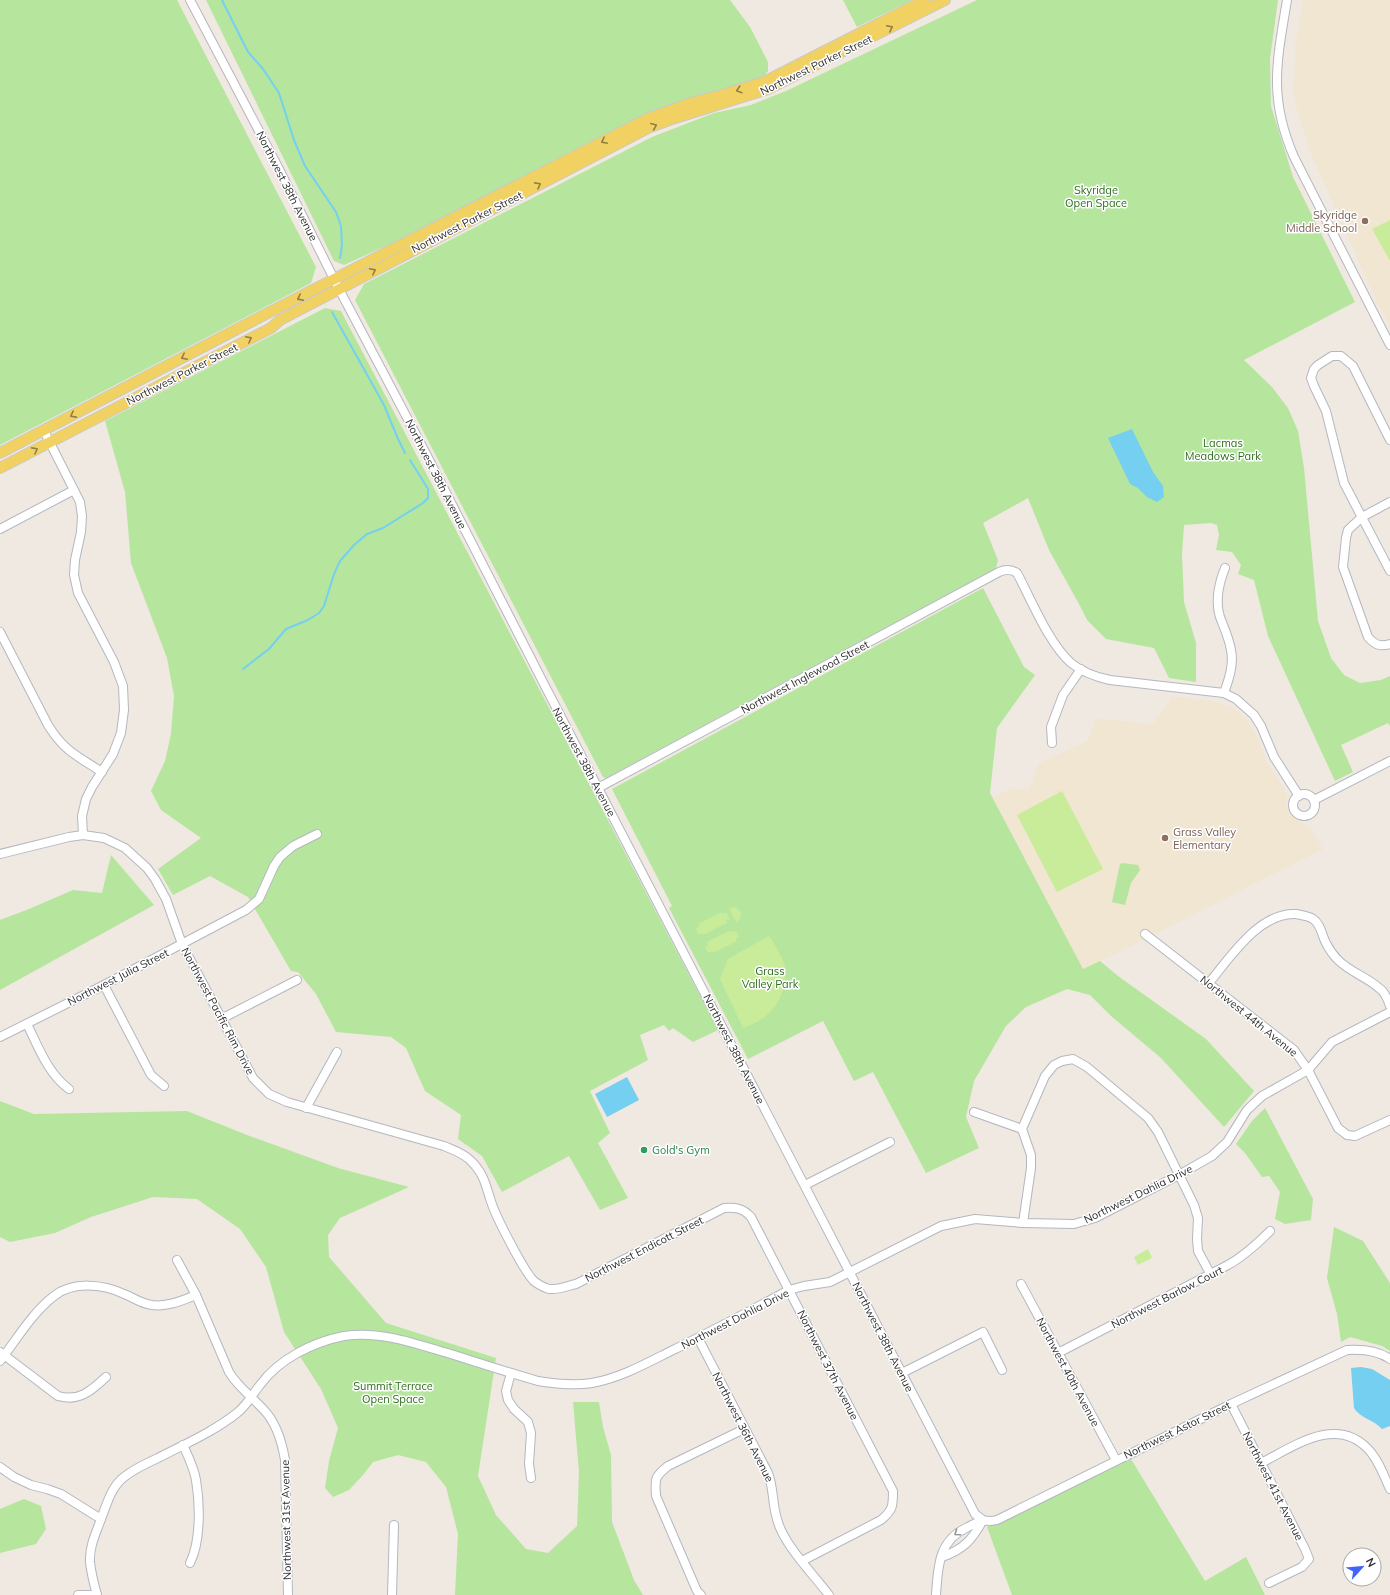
<svg xmlns="http://www.w3.org/2000/svg" width="1390" height="1595" font-family="Mulish,sans-serif">
	<style>
		.education { fill: #f0e6d1 }
		.green { fill: #b6e59e }
		.pitch { fill: #c9ec9a }
		.water { fill: #75cff0 }
		.lines { fill: none; stroke-linecap: round; stroke-linejoin: round }
		.stream { stroke: #75cff0; stroke-width: 2 }
		.minor-casing { stroke: #b4b7c1; stroke-width: 10 }
		.major-casing { stroke: #c9c9c9; stroke-width: 12 }
		.minor { stroke: #fff; stroke-width: 8 }
		.major { stroke: #f2d163; stroke-width: 10 }
		.oneway { stroke: #908048 }
		.oneway2 { stroke: #969696 }
		.education-dot { fill: #8d6e63; stroke: #fff; stroke-width: 1.5 }
		.leisure-dot { fill: #2e9e5b; stroke: #fff; stroke-width: 1.5 }
		.labels { text-anchor: middle; dominant-baseline: central; stroke-width: 3; stroke-linejoin: round; paint-order: stroke }
		.street-label { font-size: 11px; fill: #2e2e2e; stroke: #fff }
		.park-label { font-size: 11px; fill: #2c6e1b; stroke: #fff }
		.education-label { font-size: 11px; fill: #785e54; stroke: #fff; text-anchor: end }
		.leisure-label { font-size: 11px; fill: #27864d; stroke: #fff; text-anchor: start }
	</style>
	<rect width="100%" height="100%" fill="#efe9e1"/>
	<!-- education -->
	<g class="education">
		<path d="M1303,0H1390V325L1376,300L1309,149L1294,98L1295,47Z"/>
		<path d="M1172,697L1213,701L1233,708L1246,719L1256,734L1266,759L1287,795V806L1295,819L1310,828L1323,849L1083,970L993,798L1012,788L1029,790L1039,763L1088,741L1096,719L1153,724Z"/>
	</g>
	<!-- green -->
	<g class="green">
		<path d="M0,0H177L316,267L311,283L0,445Z"/>
		<path d="M206,0H730L750,27L768,62V71L764,76L728,90L344,265L334,261Z"/>
		<path d="M843,0H912L857,27Z"/>
		<path d="M977,0H1278L1270,59L1271,106L1293,177L1355,302L1244,360L1272,387L1288,408L1298,431L1304,468L1318,621L1331,658L1344,675L1360,683L1381,680L1390,676V726L1388,723L1341,745L1353,772L1335,781L1268,636L1254,580L1238,574L1241,565L1232,552L1216,550L1219,535L1217,525L1211,523L1184,525L1182,554L1184,602L1196,643V682L1169,678L1154,648L1106,639L1087,620L1079,604L1049,550L1028,498L983,523L998,560L996,568L606,778L603,777L355,300L364,284L652,137L714,113L751,105L786,91Z"/>
		<path d="M325,308L341,311L718,1030L693,1042L673,1028L669,1031L664,1025L640,1035L648,1060L590,1091L610,1133L598,1143L628,1198L600,1210L569,1156L502,1192L482,1156L458,1139L461,1115L425,1091L406,1048L391,1037L336,1032L316,994L298,972L291,971L248,897L210,876L173,895L158,869L201,838L161,810L151,791L165,761L171,734L174,696L167,658L131,563L125,492L105,421Z"/>
		<path d="M983,588L1024,667L1035,675L997,728L990,793L1083,969L1100,961L1118,976L1206,1039L1254,1091L1224,1127L1161,1058L1111,1016L1090,995L1067,989L1026,1007L1006,1026L974,1081L966,1117L979,1148L926,1173L873,1072L854,1081L823,1021L748,1059L669,908L672,906L612,789Z"/>
		<path d="M111,855L154,905L0,990V920L29,909L73,890L102,893Z"/>
		<path d="M1122,863L1138,865L1140,870L1131,883L1125,905L1112,902L1120,864Z"/>
		<path d="M0,1101L34,1114L187,1111L247,1135L338,1168L409,1187L340,1218L328,1235L329,1257L386,1323L496,1358L478,1476L496,1515L526,1549L548,1553L577,1526L579,1472L573,1402H599L603,1427L611,1455L612,1522L634,1580L643,1595H455L458,1534L446,1487L426,1462L398,1455L373,1462L363,1475L349,1490L333,1497L325,1488L329,1461L338,1428L321,1389L284,1332L266,1267L240,1229L197,1199L153,1197L91,1217L55,1233L10,1242L0,1237Z"/>
		<path d="M1265,1108L1313,1199L1311,1220L1285,1224L1275,1219L1280,1192L1269,1176L1262,1177L1245,1153L1236,1144L1252,1121Z"/>
		<path d="M1334,1227L1363,1241L1390,1283V1351L1382,1346L1350,1337L1341,1342L1337,1314L1327,1278Z"/>
		<path d="M1131,1459L1205,1581L1246,1557L1265,1595H1012L987,1527Z"/>
		<path d="M24,1499L41,1506L46,1529L36,1544L0,1553V1509Z"/>
	</g>
	<!-- pitch -->
	<g class="pitch">
		<path d="M1390,220V261L1372,229Z"/>
		<path d="M1062,791L1103,869L1057,892L1017,815Z"/>
		<path d="M734,907L739,909L741,914L740,919L736,922L729,909Z"/>
		<path d="M722,912L723,914L726,912L730,919L726,920L727,923L703,935L702,933L699,935L695,928L699,927L698,924Z"/>
		<path d="M731,930L732,932L736,931L739,937L736,939L737,941L713,953L712,951L708,953L705,947L708,945L707,942Z"/>
		<path d="M769,936C775,945 780,953 784,963C790,985 777,1012 757,1022C753,1024 747,1026 743,1028L720,979L728,959Z"/>
		<path d="M1148,1249L1152,1258L1138,1265L1134,1257Z"/>
	</g>
	<!-- water -->
	<g class="water">
		<path d="M1132,429L1153,472L1163,486L1164,497L1157,502L1147,497L1138,488L1130,484L1108,438Z"/>
		<path d="M627,1077L639,1100L607,1117L595,1094Z"/>
		<path d="M1361,1367L1372,1369L1390,1380V1426L1382,1429C1374,1420 1360,1418 1354,1408L1351,1368Z"/>
	</g>
	<g class="lines">
		<!-- stream -->
		<g class="stream">
			<path d="M222,0L248,52L263,69L279,93L294,140L305,166L336,212L341,226L342,245L340,258"/>
			<path d="M332,312L384,405L398,439L405,453"/>
			<path d="M243,669L269,649L286,629L308,620L319,613L324,606L334,574L340,561L354,545L367,534L383,528L423,503L428,498V489L410,460"/>
		</g>
		<!-- minor casing -->
		<g class="minor-casing">
			<g id="minor">
				<path d="M190,0L278,167L339,289L422,446L546,688L971,1506L975,1514L983,1520"/>
				<path d="M1287,0C1277,61 1268,97 1294,157L1390,345"/>
				<path d="M44,431L80,502L82,516L81,532L75,560L74,575L78,593L114,662L123,686L124,710L121,733L113,754L92,787L86,799L82,816L83,835"/>
				<path d="M1390,440L1353,366L1341,356H1332L1318,365L1314,369L1311,378L1314,386L1326,411L1344,483L1390,571"/>
				<path d="M1390,502L1362,517L1348,530L1346,538L1343,567L1368,637C1375,645 1380,647 1390,644"/>
				<path d="M0,529L74,490"/>
				<path d="M0,632L48,725C64,751 77,756 102,772"/>
				<path d="M1224,693C1229,679 1234,664 1231,650C1229,638 1224,628 1220,617C1215,601 1219,583 1225,568"/>
				<path d="M1052,743L1051,727L1063,695L1081,669"/>
				<path d="M598,788L999,572C1006,569 1011,569 1017,573C1031,599 1049,644 1071,663C1082,672 1096,677 1110,680L1224,693L1236,699L1254,715L1261,726L1274,757L1299,796"/>
				<circle cx="1304" cy="805" r="11"/>
				<path d="M1314,800L1390,761"/>
				<path d="M0,854L69,837L83,835L104,838L125,848L147,868L155,879L166,899L182,944L253,1078L269,1094L287,1102L444,1146C453,1150 463,1153 470,1160C486,1175 486,1189 493,1207C498,1220 525,1274 535,1282C538,1284 545,1288 549,1289C558,1290 567,1286 576,1284L724,1208C735,1207 743,1208 751,1217L893,1491C893,1506 893,1510 881,1520L802,1561"/>
				<path d="M1145,934L1294,1050L1308,1070L1338,1128L1347,1135L1355,1136L1390,1120"/>
				<path d="M1208,984C1230,958 1259,912 1296,914C1301,915 1309,916 1313,919C1321,924 1322,936 1326,943C1329,949 1334,956 1338,960C1350,972 1367,977 1379,988C1384,991 1388,1000 1390,1006"/>
				<path d="M104,985L151,1075L164,1086"/>
				<path d="M221,1019L297,980"/>
				<path d="M27,1024C38,1046 48,1074 69,1089"/>
				<path d="M0,1037L104,985L246,910L259,899L274,866L280,857L293,846L317,834"/>
				<path d="M306,1108L337,1052"/>
				<path d="M974,1112L1022,1129"/>
				<path d="M805,1185L890,1142"/>
				<path d="M1023,1223L1031,1168V1155L1022,1129L1045,1076L1054,1065L1062,1061L1073,1059L1087,1067L1148,1118L1158,1132L1194,1205L1198,1218L1197,1239L1198,1251L1211,1275"/>
				<path d="M177,1260L196,1295L229,1372C238,1387 251,1396 263,1409C276,1422 282,1442 285,1460L288,1595"/>
				<path d="M1021,1284L1116,1460"/>
				<path d="M698,1338L768,1473C774,1489 772,1503 777,1519C783,1544 813,1574 829,1595"/>
				<path d="M0,1352L58,1396C79,1402 91,1391 106,1377"/>
				<path d="M1058,1353L1226,1266C1243,1257 1256,1245 1270,1231"/>
				<path d="M0,1361C17,1339 32,1313 54,1296C73,1281 103,1284 124,1294C135,1298 139,1303 152,1305C168,1307 181,1301 196,1295"/>
				<path d="M511,1373L506,1391L508,1400L514,1409L528,1422L531,1433L529,1464L531,1478"/>
				<path d="M902,1373L983,1332L1002,1370"/>
				<path d="M1231,1404L1305,1549L1309,1559L1302,1567L1269,1583"/>
				<path d="M183,1445C188,1456 194,1468 196,1480C200,1504 201,1541 190,1563"/>
				<path d="M1261,1463C1293,1447 1336,1415 1368,1449C1378,1459 1384,1476 1390,1489"/>
				<path d="M0,1467L14,1477L31,1485L47,1489L61,1494L101,1519"/>
				<path d="M942,1557C964,1549 972,1540 983,1520"/>
				<path d="M78,1595H97"/>
				<path d="M97,1595C94,1584 91,1573 90,1562C89,1547 96,1533 101,1519C107,1504 111,1487 124,1477C134,1469 147,1463 158,1458C185,1444 213,1432 237,1413C247,1405 252,1395 260,1385C279,1359 313,1342 344,1336C381,1330 419,1345 454,1355C482,1364 510,1373 538,1381C556,1384 574,1386 592,1383C620,1378 645,1364 671,1351C711,1332 750,1311 789,1290L804,1286L830,1282L941,1226L975,1219L1023,1223L1074,1224L1095,1218L1179,1175L1212,1156L1227,1142L1247,1110L1262,1096L1308,1070L1332,1042L1390,1012"/>
				<path d="M392,1595L394,1525"/>
				<path d="M701,1595L697,1591L656,1496C655,1479 654,1477 668,1466L744,1429"/>
				<path d="M936,1595C938,1567 938,1540 968,1527C972,1525 977,1522 982,1521C987,1520 990,1522 997,1520L1231,1404L1347,1350C1362,1349 1377,1350 1390,1359"/>
			</g>
		</g>
		<!-- major casing -->
		<g class="major-casing">
			<g id="major">
				<path d="M0,453L264,315L647,119L691,103L725,94L764,82L925,0"/>
				<path d="M0,468L271,328L280,320L650,127L672,119L768,89L945,0"/>
			</g>
		</g>
		<!-- minor -->
		<use href="#minor" class="minor"/>
		<!-- major -->
		<use href="#major" class="major"/>
	</g>
	<!-- one-way arrows -->
	<defs><path id="oneway-chevron" d="M-2-3.5L2.5 0L-2 3.5" fill="none" stroke-width="1.6" stroke-linecap="round" stroke-linejoin="round"/></defs>
	<g class="oneway">
		<use href="#oneway-chevron" transform="translate(890 28) rotate(-27)"/>
		<use href="#oneway-chevron" transform="translate(739 90) rotate(163)"/>
		<use href="#oneway-chevron" transform="translate(654 126) rotate(-23)"/>
		<use href="#oneway-chevron" transform="translate(604 141) rotate(153)"/>
		<use href="#oneway-chevron" transform="translate(538 185) rotate(-28)"/>
		<use href="#oneway-chevron" transform="translate(373 271) rotate(-27)"/>
		<use href="#oneway-chevron" transform="translate(300 298) rotate(154)"/>
		<use href="#oneway-chevron" transform="translate(249 339) rotate(-27)"/>
		<use href="#oneway-chevron" transform="translate(184 357) rotate(153)"/>
		<use href="#oneway-chevron" transform="translate(73 415) rotate(152)"/>
		<use href="#oneway-chevron" transform="translate(35 450) rotate(-28)"/>
	</g>
	<use class="oneway2" href="#oneway-chevron" transform="translate(957 1533) rotate(145)"/>
	<!-- markers -->
	<g class="education-dot">
		<circle cx="1365" cy="221" r="4"/>
		<circle cx="1165" cy="838" r="4"/>
	</g>
	<circle class="leisure-dot" cx="644" cy="1150" r="4"/>
	<g class="labels">
		<!-- street labels -->
		<g class="street-label">
			<text transform="translate(816 65) rotate(-26)">Northwest Parker Street</text>
			<text transform="translate(287 186) rotate(63)">Northwest 38th Avenue</text>
			<text transform="translate(467 222) rotate(-27)">Northwest Parker Street</text>
			<text transform="translate(182 374) rotate(-27)">Northwest Parker Street</text>
			<text transform="translate(436 474) rotate(63)">Northwest 38th Avenue</text>
			<text transform="translate(805 677) rotate(-28)">Northwest Inglewood Street</text>
			<text transform="translate(584 762) rotate(62)">Northwest 38th Avenue</text>
			<text transform="translate(118 977) rotate(-27)">Northwest Julia Street</text>
			<text transform="translate(218 1011) rotate(62)">Northwest Pacific Rim Drive</text>
			<text transform="translate(1249 1016) rotate(39)">Northwest 44th Avenue</text>
			<text transform="translate(734 1049) rotate(63)">Northwest 38th Avenue</text>
			<text transform="translate(1138 1194) rotate(-26)">Northwest Dahlia Drive</text>
			<text transform="translate(644 1249) rotate(-27)">Northwest Endicott Street</text>
			<text transform="translate(1167 1297) rotate(-27)">Northwest Barlow Court</text>
			<text transform="translate(735 1319) rotate(-27)">Northwest Dahlia Drive</text>
			<text transform="translate(883 1337) rotate(63)">Northwest 38th Avenue</text>
			<text transform="translate(828 1365) rotate(63)">Northwest 37th Avenue</text>
			<text transform="translate(1068 1372) rotate(62)">Northwest 40th Avenue</text>
			<text transform="translate(743 1427) rotate(63)">Northwest 36th Avenue</text>
			<text transform="translate(1177 1430) rotate(-26)">Northwest Astor Street</text>
			<text transform="translate(1273 1486) rotate(63)">Northwest 41st Avenue</text>
			<text transform="translate(286 1520) rotate(-91)">Northwest 31st Avenue</text>
		</g>
		<!-- park labels -->
		<g class="park-label">
			<text x="1096" y="190">Skyridge<tspan x="1096" dy="13">Open Space</tspan></text>
			<text x="1223" y="443">Lacmas<tspan x="1223" dy="13">Meadows Park</tspan></text>
			<text x="770" y="971">Grass<tspan x="770" dy="13">Valley Park</tspan></text>
			<text x="393" y="1386">Summit Terrace<tspan x="393" dy="13">Open Space</tspan></text>
		</g>
		<!-- education labels -->
		<g class="education-label">
			<text x="1357" y="215">Skyridge<tspan x="1357" dy="13">Middle School</tspan></text>
			<text x="1173" y="832" text-anchor="start">Grass Valley<tspan x="1173" dy="13">Elementary</tspan></text>
		</g>
		<!-- leisure labels -->
		<g class="leisure-label">
			<text x="652" y="1150">Gold's Gym</text>
		</g>
	</g>
	<!-- north arrow -->
	<g transform="translate(1362 1567) rotate(63)"><circle r="19" fill="#ffffff" stroke="#ababab"/>
	<path d="M0-3L7 15L0 10L-7 15Z" fill="#4264fb"/>
	<text y="-6" font-size="11" font-weight="bold" text-anchor="middle" fill="#2e2e2e">N</text>
	</g>
</svg>
